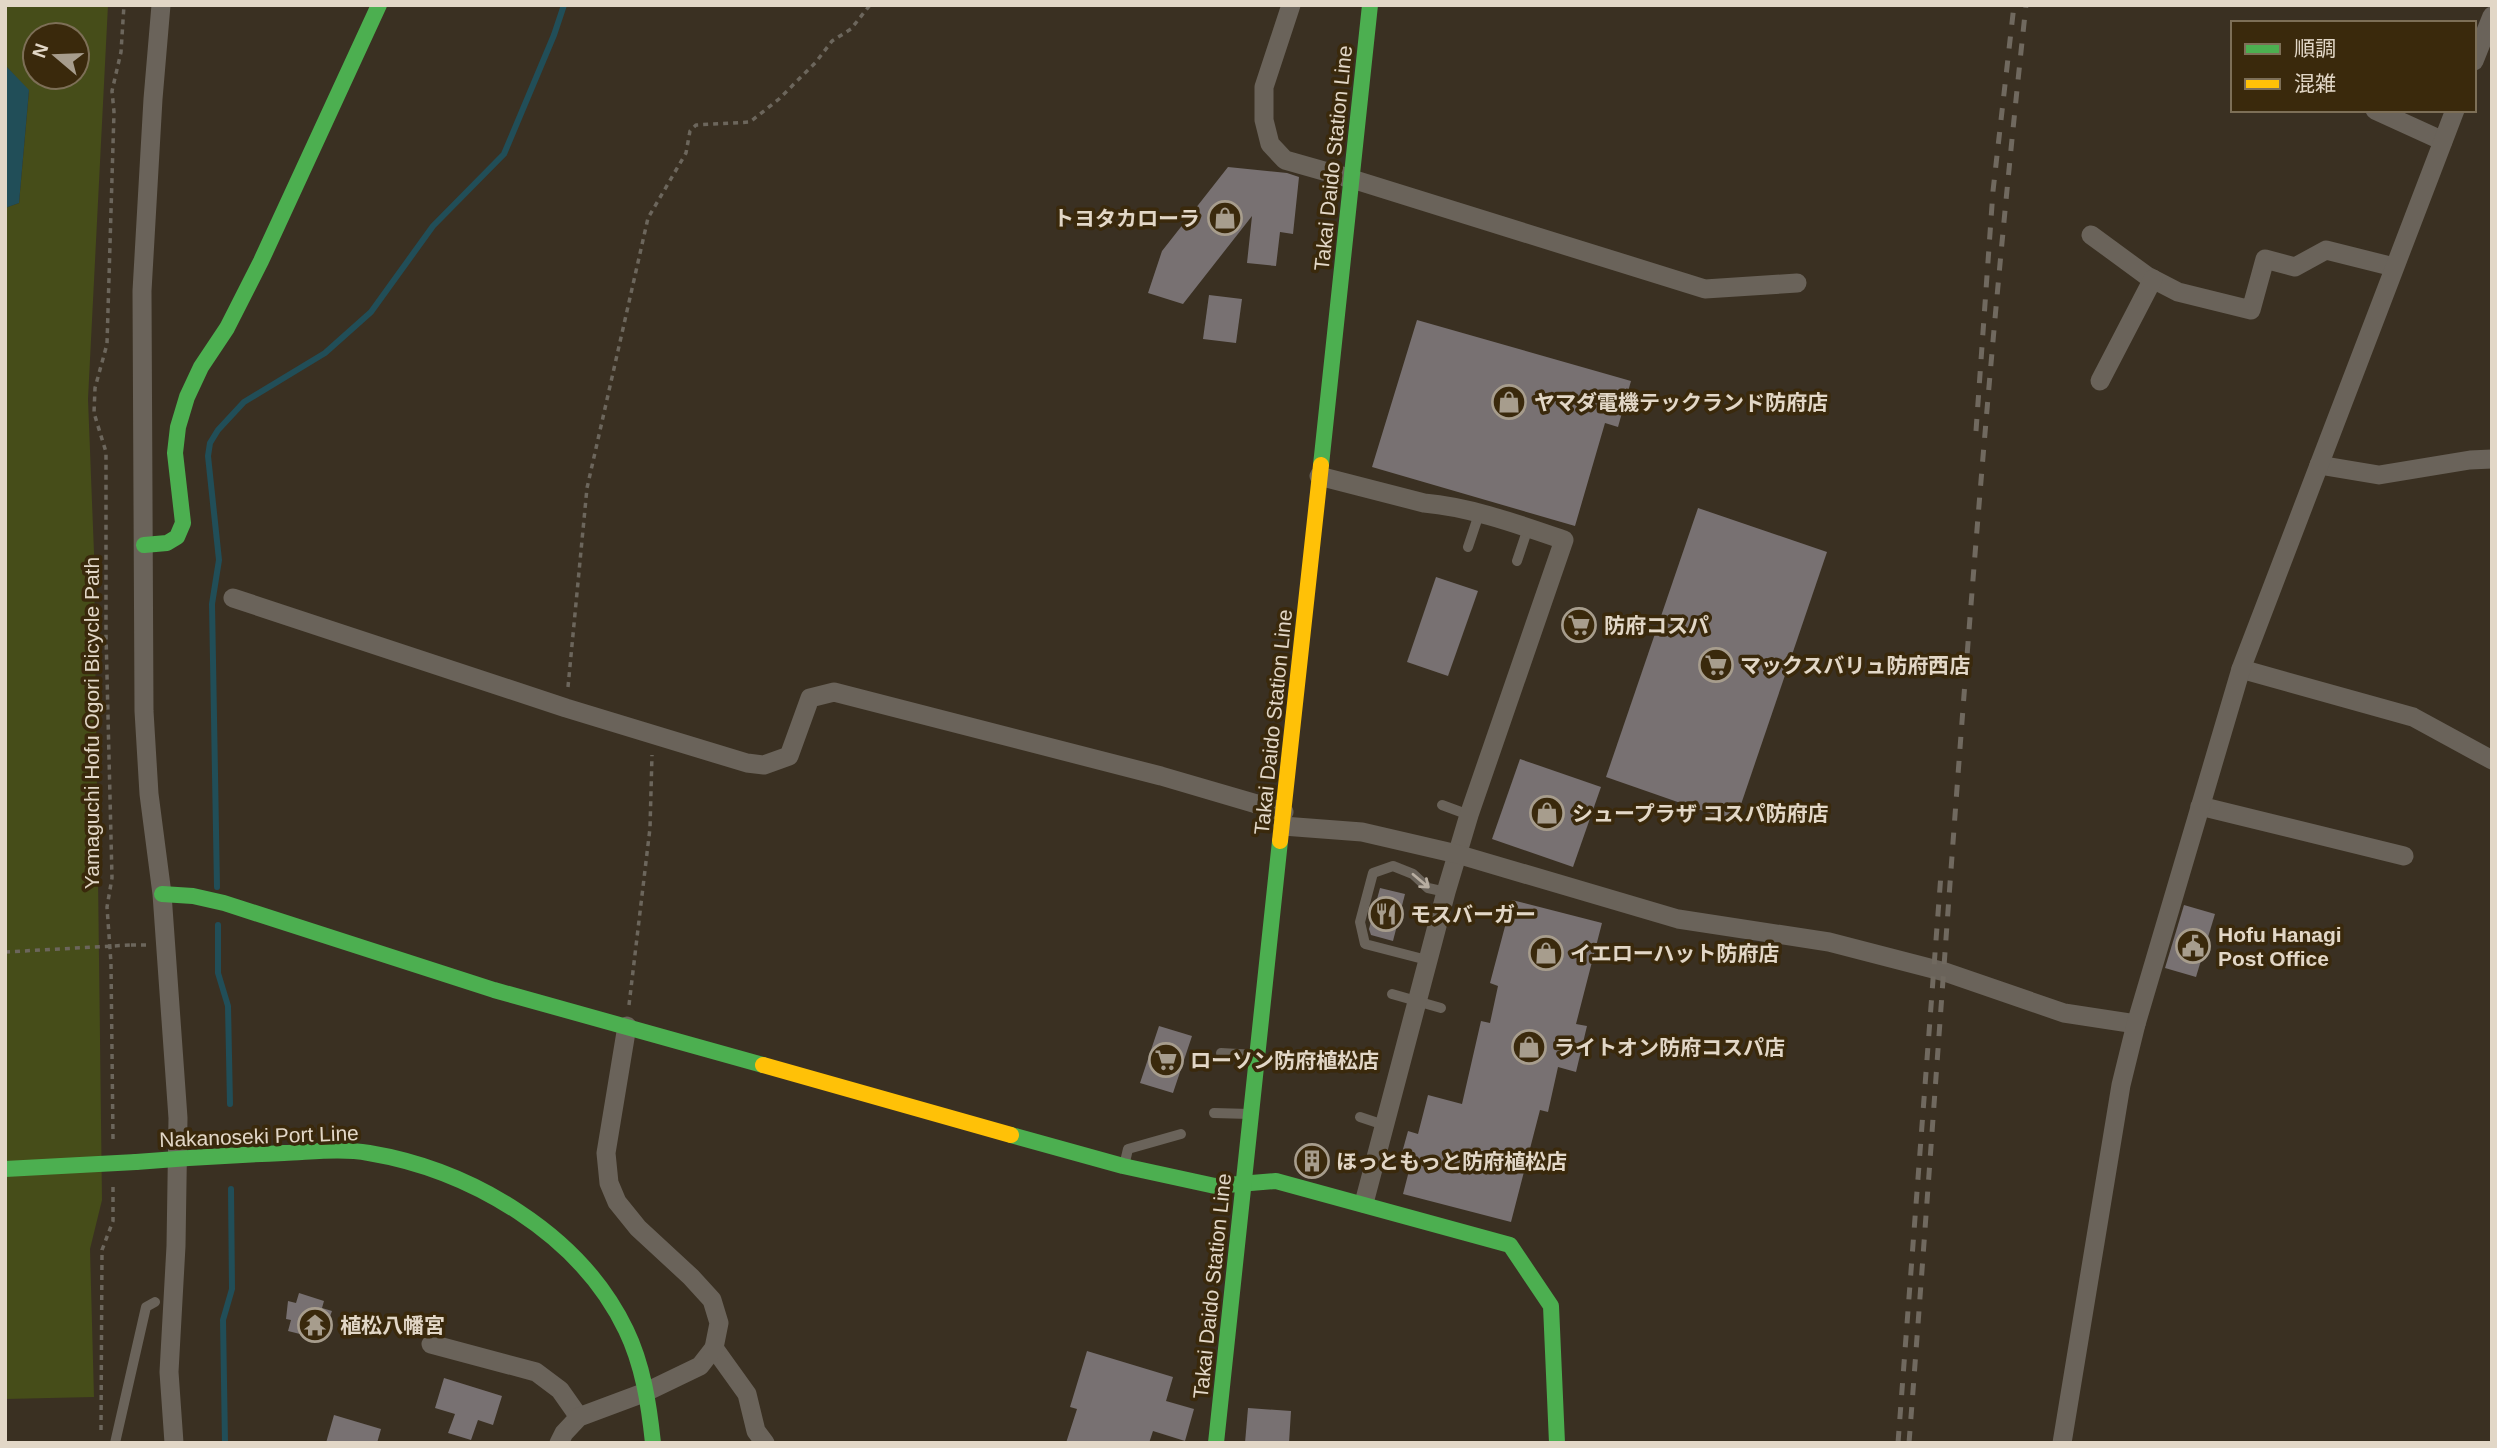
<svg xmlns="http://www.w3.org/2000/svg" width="2497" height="1448" font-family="Helvetica,'Noto Sans JP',sans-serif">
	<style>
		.green { fill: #464d19; fill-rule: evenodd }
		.water { fill: #214e58 }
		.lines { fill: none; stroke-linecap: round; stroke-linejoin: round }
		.stream { stroke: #214e58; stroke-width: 6 }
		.building { fill: #787172 }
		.path { stroke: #6c665c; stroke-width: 3.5; stroke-dasharray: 5 5; stroke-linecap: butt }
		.lane { stroke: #6a635a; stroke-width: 10 }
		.street { stroke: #6a635a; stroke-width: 19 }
		.fast { stroke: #4caf50; stroke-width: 16 }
		.slow { stroke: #ffc107; stroke-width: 16 }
		.rail { stroke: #70695f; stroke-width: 5; stroke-dasharray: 12 12; stroke-linecap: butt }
		.path-bridge { stroke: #6c665c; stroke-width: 3.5; stroke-dasharray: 5 5; stroke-linecap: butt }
		.fast-bridge { stroke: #4caf50; stroke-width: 16 }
		.oneway { stroke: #b8aea1 }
		.labels { text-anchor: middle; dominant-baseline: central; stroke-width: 7; stroke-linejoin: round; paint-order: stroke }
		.street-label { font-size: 21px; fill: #e2d7c7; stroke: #3a290c }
		.poi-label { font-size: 21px; font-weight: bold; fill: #e2d7c7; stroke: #3a290c; text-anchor: start }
	</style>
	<rect width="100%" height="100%" fill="#3a3022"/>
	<!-- green -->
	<path class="green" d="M5,5H108L88,399L94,553L102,1200L90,1249L94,1397L5,1399V208L19,203L29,91L5,65ZM35,35H77V77H35Z"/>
	<!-- water -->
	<path class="water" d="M5,65L29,90L19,203L5,208Z"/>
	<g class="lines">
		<!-- stream -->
		<g class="stream">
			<path d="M217,887L212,604L219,560L208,456L210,443L218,430L244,402L325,353L371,312L433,226L504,154L554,35L564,5"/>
			<path d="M218,925V973L228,1006L230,1104"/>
			<path d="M225,1443L223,1320L232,1289L231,1189"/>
		</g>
	</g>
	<!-- building -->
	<g class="building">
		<path d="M1228,167L1287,173L1299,177L1293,234L1280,232L1276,266L1247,263L1252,216L1183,304L1148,293L1162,251Z"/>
		<path d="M1209,295L1242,299L1236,343L1203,339Z"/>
		<path d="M1417,320L1631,381L1618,427L1605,423L1575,526L1372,467Z"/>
		<path d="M1698,508L1827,552L1735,822L1606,777Z"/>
		<path d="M1436,577L1478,591L1448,676L1407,662Z"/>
		<path d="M1520,759L1601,787L1573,867L1492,839Z"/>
		<path d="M1380,888L1405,894L1393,941L1371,935L1369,929Z"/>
		<path d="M1512,900L1602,923L1576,1024L1587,1026L1576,1072L1558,1067L1548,1112L1540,1110L1511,1222L1403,1194L1411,1163L1400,1160L1408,1131L1418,1134L1428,1095L1462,1104L1481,1021L1490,1023L1498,986L1490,983Z"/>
		<path d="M2184,905L2215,914L2196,977L2165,968Z"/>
		<path d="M1159,1026L1192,1036L1173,1093L1140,1083Z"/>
		<path d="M1303,1148L1326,1154L1321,1173L1298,1167Z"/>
		<path d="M299,1293L324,1301L322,1308L332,1311L325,1330L316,1327L312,1337L288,1331L291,1320L286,1319L288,1301L296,1303Z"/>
		<path d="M1087,1351L1173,1377L1166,1401L1194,1409L1185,1441L1153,1431L1149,1443H1066L1077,1409L1070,1407Z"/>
		<path d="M444,1378L502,1396L493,1425L478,1420L471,1440L448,1433L455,1414L435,1408Z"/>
		<path d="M1248,1408L1291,1411L1289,1443H1245Z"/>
		<path d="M334,1415L381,1429L377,1443H326Z"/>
	</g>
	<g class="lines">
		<!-- path -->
		<g class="path">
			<path d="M568,687L587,488L648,218L686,153L690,131L696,125L750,122L779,99L816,62L832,41L851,29L870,5"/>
			<path d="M131,945H146"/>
			<path d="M629,1005L650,828L652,755"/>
			<path d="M113,1139L111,963L107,907L112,878L106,635V452L94,413L95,388L107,344L114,112L112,91L121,52L124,5"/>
			<path d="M101,1430L102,1250L113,1221V1185"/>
		</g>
		<!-- lane -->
		<g class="lane">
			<path d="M1468,547L1479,514"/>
			<path d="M1517,561L1528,528"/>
			<path d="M1442,805L1469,815"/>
			<path d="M1427,960L1365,944L1360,922L1373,873L1393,866L1413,874L1428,888L1446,892"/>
			<path d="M1392,994L1441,1008"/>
			<path d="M1221,1053L1256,1055"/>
			<path d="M1214,1113L1250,1114"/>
			<path d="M1360,1117L1384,1125"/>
			<path d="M1124,1166L1128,1149L1181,1134"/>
			<path d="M115,1443L146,1307L155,1302"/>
		</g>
		<!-- street -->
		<g class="street">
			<path d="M161,5L153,99L142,291L144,711L149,794L162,894L178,1118L176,1246L169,1372L174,1443"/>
			<path d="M1291,5L1264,87V120L1270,144L1285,160L1352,179L1705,289L1797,283"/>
			<path d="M2474,61L2492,16"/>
			<path d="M2375,110L2443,141"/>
			<path d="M2091,235L2147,276L2178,292L2251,310L2265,259L2295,267L2326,250L2394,267"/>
			<path d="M2100,381L2153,279"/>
			<path d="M2319,465L2379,475L2470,460L2492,459"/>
			<path d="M1319,476L1424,503C1471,507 1520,525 1564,540L1469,815L1446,892L1364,1203"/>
			<path d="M233,598L566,708L747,763L764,765L789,756L810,698L834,692L1161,776L1284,812"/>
			<path d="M2241,669L2413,717L2492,760"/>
			<path d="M2200,806L2404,856"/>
			<path d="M1283,826L1362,832L1457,854L1678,919L1829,942L1945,972L2064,1013L2136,1024"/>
			<path d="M431,1344L536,1372L560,1390L579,1417"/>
			<path d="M714,1348L747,1394L756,1431L765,1443"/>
			<path d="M559,1443L564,1433L579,1417L646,1392L700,1366L714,1348L719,1323L712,1300L691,1277L638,1228L617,1202L609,1183L606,1153L627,1026"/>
			<path d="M2062,1443L2121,1085L2136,1024L2241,669L2455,110"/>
		</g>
		<!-- fast -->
		<g class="fast">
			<path d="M1321,465L1370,5"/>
			<path d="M144,545L167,543L177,537L183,523L175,453L178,427L187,397L201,367L227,328L261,261L379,5"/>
			<path d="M162,894L193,896L224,903L494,990L763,1065"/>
			<path d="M1011,1135L1123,1166L1215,1186L1276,1181L1510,1245L1551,1306L1557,1443"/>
			<path d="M136,1162C185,1158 235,1155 284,1153C312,1152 341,1148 369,1153C471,1170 580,1234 626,1330C643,1365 649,1405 653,1443"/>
			<path d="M1216,1443L1280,841"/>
		</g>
		<!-- slow -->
		<g class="slow">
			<path d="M1280,841L1321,465"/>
			<path d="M763,1065L1011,1135"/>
		</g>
		<!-- rail -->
		<g class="rail">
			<path d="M1976,431L1993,191L2014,5"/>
			<path d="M1898,1443L1941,874"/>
			<path d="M1909,1443C1946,963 1974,483 2026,5"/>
		</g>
		<!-- path-bridge -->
		<path class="path-bridge" d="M5,952L131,945"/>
		<!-- fast-bridge -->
		<path class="fast-bridge" d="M5,1169L136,1162"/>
	</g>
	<!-- one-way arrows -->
	<defs><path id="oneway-shaft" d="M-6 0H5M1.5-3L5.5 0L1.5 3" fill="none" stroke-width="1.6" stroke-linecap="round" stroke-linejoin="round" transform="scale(1.75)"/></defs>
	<use class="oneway" href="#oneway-shaft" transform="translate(1421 881) rotate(40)"/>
	<!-- icons -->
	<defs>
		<g id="shop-ring" transform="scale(1.75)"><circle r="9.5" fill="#3a290c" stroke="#a79d8d" stroke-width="1.5"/><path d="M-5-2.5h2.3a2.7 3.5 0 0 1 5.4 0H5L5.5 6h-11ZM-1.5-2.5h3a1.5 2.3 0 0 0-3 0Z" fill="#a79d8d"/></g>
		<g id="supermarket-ring" transform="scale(1.75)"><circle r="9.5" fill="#3a290c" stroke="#a79d8d" stroke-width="1.5"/><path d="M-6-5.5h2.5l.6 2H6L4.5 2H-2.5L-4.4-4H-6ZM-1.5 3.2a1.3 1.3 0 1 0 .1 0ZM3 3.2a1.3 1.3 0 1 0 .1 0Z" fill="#a79d8d"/></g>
		<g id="restaurant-ring" transform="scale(1.75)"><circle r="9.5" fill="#3a290c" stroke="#a79d8d" stroke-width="1.5"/><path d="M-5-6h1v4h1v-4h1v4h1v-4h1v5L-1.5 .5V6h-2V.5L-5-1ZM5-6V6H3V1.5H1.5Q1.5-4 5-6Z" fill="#a79d8d"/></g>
		<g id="civic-ring" transform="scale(1.75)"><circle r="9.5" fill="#3a290c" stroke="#a79d8d" stroke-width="1.5"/><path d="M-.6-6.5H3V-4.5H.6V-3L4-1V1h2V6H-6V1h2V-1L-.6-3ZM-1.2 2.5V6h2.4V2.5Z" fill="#a79d8d"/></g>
		<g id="building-ring" transform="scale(1.75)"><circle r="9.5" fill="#3a290c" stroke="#a79d8d" stroke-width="1.5"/><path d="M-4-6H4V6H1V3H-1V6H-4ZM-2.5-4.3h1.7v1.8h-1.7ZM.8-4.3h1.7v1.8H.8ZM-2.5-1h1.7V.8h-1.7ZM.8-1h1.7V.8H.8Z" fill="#a79d8d"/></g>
		<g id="temple-ring" transform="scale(1.75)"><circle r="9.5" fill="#3a290c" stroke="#a79d8d" stroke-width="1.5"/><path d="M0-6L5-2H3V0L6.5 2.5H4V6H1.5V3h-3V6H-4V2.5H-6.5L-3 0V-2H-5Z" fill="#a79d8d"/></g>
	</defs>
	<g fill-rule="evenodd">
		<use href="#shop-ring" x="1225" y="218"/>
		<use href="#shop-ring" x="1509" y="402"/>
		<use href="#supermarket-ring" x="1579" y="625"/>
		<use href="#supermarket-ring" x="1716" y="665"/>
		<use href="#shop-ring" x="1547" y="813"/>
		<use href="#restaurant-ring" x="1386" y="914"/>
		<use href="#civic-ring" x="2193" y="946"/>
		<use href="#shop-ring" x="1546" y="953"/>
		<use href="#shop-ring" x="1529" y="1047"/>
		<use href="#supermarket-ring" x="1166" y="1060"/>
		<use href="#building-ring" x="1312" y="1161"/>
		<use href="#temple-ring" x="315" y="1325"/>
	</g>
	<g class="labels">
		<!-- street labels -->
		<g class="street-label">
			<text transform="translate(1333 158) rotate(-84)">Takai Daido Station Line</text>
			<text transform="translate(1273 722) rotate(-84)">Takai Daido Station Line</text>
			<text transform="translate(91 723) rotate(-90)">Yamaguchi Hofu Ogori Bicycle Path</text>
			<text transform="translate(259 1136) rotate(-2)">Nakanoseki Port Line</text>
			<text transform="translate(1212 1286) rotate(-84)">Takai Daido Station Line</text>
		</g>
		<!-- poi labels -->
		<g class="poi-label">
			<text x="1200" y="218" text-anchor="end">トヨタカローラ</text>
			<text x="1534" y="402">ヤマダ電機テックランド防府店</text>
			<text x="1604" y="625">防府コスパ</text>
			<text x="1740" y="665">マックスバリュ防府西店</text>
			<text x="1572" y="813">シュープラザ コスパ防府店</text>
			<text x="1410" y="914">モスバーガー</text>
			<text x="2218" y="934">Hofu Hanagi<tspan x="2218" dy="24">Post Office</tspan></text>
			<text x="1570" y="953">イエローハット防府店</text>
			<text x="1554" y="1047">ライトオン防府コスパ店</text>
			<text x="1190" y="1060">ローソン防府植松店</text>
			<text x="1336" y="1161">ほっともっと防府植松店</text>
			<text x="340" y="1325">植松八幡宮</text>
		</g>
	</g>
	<!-- border -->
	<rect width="2497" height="1448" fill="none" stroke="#e2d7c7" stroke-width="14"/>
	<!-- legend -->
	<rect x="2231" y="21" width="245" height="91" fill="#3a290c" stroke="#7d6f57" stroke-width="2"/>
	<rect x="2245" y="44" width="35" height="10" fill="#4caf50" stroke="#7d6f57" stroke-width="2"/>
	<text x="2294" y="56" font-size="21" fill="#e2d7c7">順調</text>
	<rect x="2245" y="79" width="35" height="10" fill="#ffc107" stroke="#7d6f57" stroke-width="2"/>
	<text x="2294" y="91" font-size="21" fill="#e2d7c7">混雑</text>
	<!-- north arrow -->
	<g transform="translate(56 56) rotate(289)"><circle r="33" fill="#3a290c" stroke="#7d6f57" stroke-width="2"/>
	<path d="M0-5L12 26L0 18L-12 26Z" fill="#a79d8d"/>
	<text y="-10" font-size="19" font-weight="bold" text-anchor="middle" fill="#e2d7c7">N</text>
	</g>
</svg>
